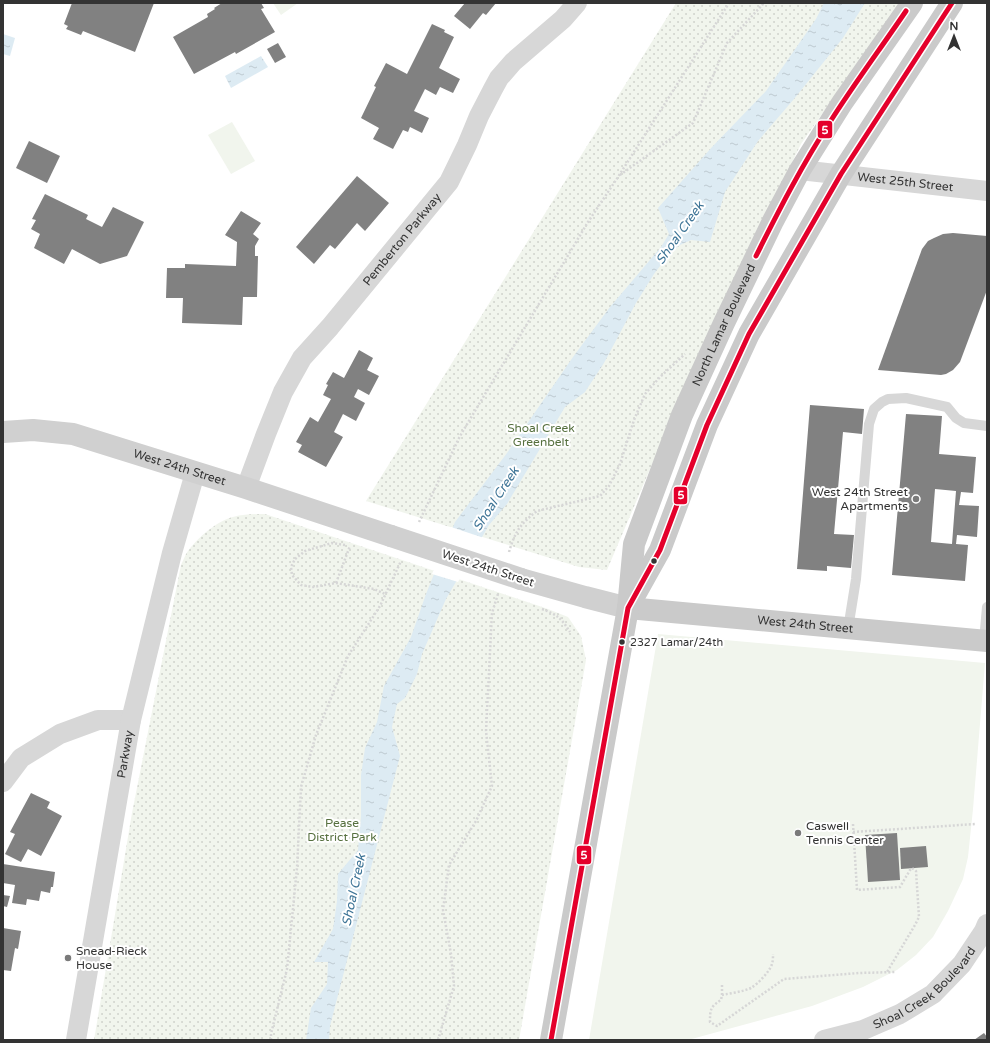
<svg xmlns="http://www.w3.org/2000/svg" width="990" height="1043" font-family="'Varela Round',sans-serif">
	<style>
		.park { fill: url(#park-dots) }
		.pitch { fill: #f1f5ed }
		.water { fill: url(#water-ripples) }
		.pier { fill: #fff }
		.building { fill: #818181; fill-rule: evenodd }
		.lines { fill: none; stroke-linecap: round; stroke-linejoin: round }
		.path { stroke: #d6d6d6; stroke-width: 2.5; stroke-dasharray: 2 2; stroke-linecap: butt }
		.lane { stroke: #d7d7d7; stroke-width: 10 }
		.street { stroke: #d7d7d7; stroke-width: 20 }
		.secondary { stroke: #d0d0d0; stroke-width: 22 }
		.primary { stroke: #cacaca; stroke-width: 22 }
		.secondary-bridge { stroke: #d0d0d0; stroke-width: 22 }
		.bus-1-casing { stroke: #fff; stroke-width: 8 }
		.bus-1 { stroke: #e4002b; stroke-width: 5 }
		.poi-dot { fill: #7a7a7a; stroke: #fff; stroke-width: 1.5 }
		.bus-dot { fill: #333; stroke: #fff; stroke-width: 1.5 }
		.labels { text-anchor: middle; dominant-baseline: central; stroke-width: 4; stroke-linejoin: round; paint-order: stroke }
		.bus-label { font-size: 11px; fill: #333; stroke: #fff; text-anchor: start }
		.street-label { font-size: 12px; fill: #333; stroke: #fff }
		.park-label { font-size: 12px; fill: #56703f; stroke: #fff }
		.poi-label { font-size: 12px; fill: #333; stroke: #fff; text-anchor: start }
		.water-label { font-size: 13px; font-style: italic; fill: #3f7597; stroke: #fff }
		.line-badge { stroke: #fff; stroke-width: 1.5 }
		.badge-label { font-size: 11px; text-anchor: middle; font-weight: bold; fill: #fff }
	</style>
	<defs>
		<pattern id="park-dots" width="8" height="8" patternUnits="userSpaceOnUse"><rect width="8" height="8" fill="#f1f5ed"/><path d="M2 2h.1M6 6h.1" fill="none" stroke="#cfd2cc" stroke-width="1.8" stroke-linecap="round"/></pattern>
		<pattern id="water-ripples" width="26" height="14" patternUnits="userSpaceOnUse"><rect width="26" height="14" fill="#ddebf3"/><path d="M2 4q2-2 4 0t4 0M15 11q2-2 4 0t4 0" fill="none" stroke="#becad1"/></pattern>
	</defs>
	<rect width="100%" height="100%" fill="#fff"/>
	<!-- park -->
	<g class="park">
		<path d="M676,3H900L801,144L705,340L607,570L579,567L366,501Z"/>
		<path d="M265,514L548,609L568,617L581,636L586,660L519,1040H94L132,813L181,565C183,561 185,555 188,551C201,534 221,517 243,515C250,514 258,514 265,514Z"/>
	</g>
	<!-- pitch -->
	<g class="pitch">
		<path d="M273,3H298L281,15Z"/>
		<path d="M232,122L255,161L231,174L208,135Z"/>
		<path d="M658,634L985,663L973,809L968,857L963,879L948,911L933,937L916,955L897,970L863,987L812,1006L688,1040H589Z"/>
	</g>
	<!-- water -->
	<g class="water">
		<path d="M824,3H865L843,38L794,99L758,141L725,192L710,242L691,240L680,245L670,253L654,274L636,303L604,363L585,392L565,407L507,504L489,525L446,599L422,654L417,674L405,698L397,704L392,727L400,756L330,1026L329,1040H306L311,1008L327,984L328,962H314L333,929L337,901L338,874L358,850L361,816V775L365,748L377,722L384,686L411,637L426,594L455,522L507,453L573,357L610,307L661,247L669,234L658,208L712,147L766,91L816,19Z"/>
		<path d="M3,34L15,38L10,56L3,54Z"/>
		<path d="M261,56L268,67L231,88L225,76Z"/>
	</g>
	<!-- pier -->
	<path class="pier" d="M451,527L484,538L458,582L432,574Z"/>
	<!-- building -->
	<g class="building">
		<path d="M72,3H154L135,52L83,31L81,35L66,29L68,26L64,24Z"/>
		<path d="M222,3H261L264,8L261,9L275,32L236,54L235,52L194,74L173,37L208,17L207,14L215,9L214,8Z"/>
		<path d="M465,3H496L486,15L483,13L470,29L454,16Z"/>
		<path d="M432,24L445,30L444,32L454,37L439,68L460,79L453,93L440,87L436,95L425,89L414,111L429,118L422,133L410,127L408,132L403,130L393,149L373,139L379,128L361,118L376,87L374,86L386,63L407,74Z"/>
		<path d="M278,43L286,57L275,63L267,49Z"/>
		<path d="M29,141L60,156L47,183L16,168Z"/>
		<path d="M357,176L389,203L365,231L357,223L335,249L330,245L314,264L296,247Z"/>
		<path d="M45,194L88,215L86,219L102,227L113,207L144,222L127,256L100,264L72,249L64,264L34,248L40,234L31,229L36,220L32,219Z"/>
		<path d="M241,211L261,223L253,234L259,239L255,246V256H258L257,297H243L242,325L182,323L183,298H166L167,268H185V264L236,266L237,242L225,235Z"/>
		<path d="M953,233L987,236V290L960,362L953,370L946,374L941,375L878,370L922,249L928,241L934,238L943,234Z"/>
		<path d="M359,350L373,358L367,370L379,376L369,395L358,389L354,397L365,403L356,421L343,414L334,432L343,437L326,467L298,452L302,445L296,442L310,417L318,422L331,399L323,395L328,385L326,384L333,372L344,378Z"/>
		<path d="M810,405L864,409L862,434L843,432L834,534L854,535L851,568L827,566V571L797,569Z"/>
		<path d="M906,414L942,416L939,454L976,457L973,493L961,492L959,505L979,506L977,537L957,535L956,544L968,545L965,581L892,575ZM935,489L956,491L952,544L931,542Z"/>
		<path d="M31,793L50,802L47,808L62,816L41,856L28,849L21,862L5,854L15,834L10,832Z"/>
		<path d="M897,833L900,880L868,882L865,835Z"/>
		<path d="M926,846L928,867L901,869L900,848Z"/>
		<path d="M3,864L55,872L53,887H51L50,893L41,891L39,901L27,899L26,905L12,903L15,885L3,883Z"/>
		<path d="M3,895L10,896L7,907L3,906Z"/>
		<path d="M3,928L21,931L18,949L15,948L11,971L3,970Z"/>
		<path d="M984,1033L987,1037V1040H974Z"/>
	</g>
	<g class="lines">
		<!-- path -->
		<g class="path">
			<path d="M620,175L693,123L727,43L764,3"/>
			<path d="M419,522L460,436L588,222L618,177L729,3"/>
			<path d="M345,545L332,543L305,551L295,559L291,567L292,575L301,585L313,587L336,583L374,589L385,594"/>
			<path d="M509,552C515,532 520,524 537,511L600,496L609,486L620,464L634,420L645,394L660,377L685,354"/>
			<path d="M336,583L350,546"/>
			<path d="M542,609C558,615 561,618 570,632"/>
			<path d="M853,824L857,890L900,887L910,870L912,868L916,871L919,917L915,925L887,972"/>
			<path d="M853,832L976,824"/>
			<path d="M722,985V995L721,1000C710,1007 710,1010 710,1022L717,1026L784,979L859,973L896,972"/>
			<path d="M722,995C731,993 742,992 751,988C758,984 770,971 772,964C773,961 773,957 773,954"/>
			<path d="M271,1040V1034L287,969L297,868L301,787L316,735L348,656L380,606L401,561"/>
			<path d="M438,1040L454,986L451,954L443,910L449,865L476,821L492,786L486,731L492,613L498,594"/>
		</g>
		<!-- lane -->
		<g class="lane">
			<path d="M848,629L856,579L869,424L874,409L882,402L888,399L906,398L947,407L956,418L964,423L987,426"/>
			<path d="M984,641L987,607"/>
		</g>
		<!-- street -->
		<g class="street">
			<path id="s1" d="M800,170L987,191"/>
			<path id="s2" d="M246,488L266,434L283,392L302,358L330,327L449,182L467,145L479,116L493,89L499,78L513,62L563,19L577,3"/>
			<path d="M3,782L21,758L60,734L98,720H131"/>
			<path id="s3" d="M76,1040L131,720L172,553L195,473"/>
			<path id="s4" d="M824,1040L863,1030L900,1014L933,994L962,964L984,931L987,924"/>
		</g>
		<!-- secondary -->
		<g class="secondary">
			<path id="s5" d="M3,432L33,430L73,434L246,488L391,536"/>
			<path d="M521,579L585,597L628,608"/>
		</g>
		<!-- primary -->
		<g class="primary">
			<path d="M631,602L660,550L707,425L749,334L841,174L952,3"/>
			<path id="s6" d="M628,608L987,641"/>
			<path id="s7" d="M551,1040L628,608L634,544L682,415L724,323L773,221L800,170L842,103L912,3"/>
		</g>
		<!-- secondary-bridge -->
		<path class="secondary-bridge" d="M391,536L521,579"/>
		<!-- bus-1 casing -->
		<g class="bus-1-casing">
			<g id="bus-1">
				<path d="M756,256C779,210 802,165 830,122C854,84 881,48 906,11"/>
				<path d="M551,1040L628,608L660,550L707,425L749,334L841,174L952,3"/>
			</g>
		</g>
		<!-- bus-1 -->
		<use href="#bus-1" class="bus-1"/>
	</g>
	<!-- markers -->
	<g class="poi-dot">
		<circle cx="916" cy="499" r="4"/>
		<circle cx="798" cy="833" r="4"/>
		<circle cx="68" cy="958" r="4"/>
	</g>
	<g class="bus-dot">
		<circle cx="654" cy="561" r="3.5"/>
		<circle cx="622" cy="642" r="3.5"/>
	</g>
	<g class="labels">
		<!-- bus labels -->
		<g class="bus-label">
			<text x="630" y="642">2327 Lamar/24th</text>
		</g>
		<!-- street labels -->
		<g class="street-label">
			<text stroke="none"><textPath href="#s1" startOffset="106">West 25th Street</textPath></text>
			<text stroke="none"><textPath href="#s2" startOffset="297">Pemberton Parkway</textPath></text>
			<text stroke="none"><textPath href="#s7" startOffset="740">North Lamar Boulevard</textPath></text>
			<text stroke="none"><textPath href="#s5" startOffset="182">West 24th Street</textPath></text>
			<text transform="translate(488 568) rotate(18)">West 24th Street</text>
			<text stroke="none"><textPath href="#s6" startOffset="178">West 24th Street</textPath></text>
			<text stroke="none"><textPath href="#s3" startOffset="290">Parkway</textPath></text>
			<text stroke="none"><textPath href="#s4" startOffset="116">Shoal Creek Boulevard</textPath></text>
		</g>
		<!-- park labels -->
		<g class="park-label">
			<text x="541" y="428">Shoal Creek<tspan x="541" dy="14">Greenbelt</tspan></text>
			<text x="342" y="823">Pease<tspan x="342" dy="14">District Park</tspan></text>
		</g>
		<!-- poi labels -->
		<g class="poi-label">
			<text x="908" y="492" text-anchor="end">West 24th Street<tspan x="908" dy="14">Apartments</tspan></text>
			<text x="806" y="826">Caswell<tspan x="806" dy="14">Tennis Center</tspan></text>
			<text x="76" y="951">Snead-Rieck<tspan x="76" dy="14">House</tspan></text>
		</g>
		<!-- water labels -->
		<g class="water-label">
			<text transform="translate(680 233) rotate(-55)">Shoal Creek</text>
			<text transform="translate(496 499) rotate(-57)">Shoal Creek</text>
			<text transform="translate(354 890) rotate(-78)">Shoal Creek</text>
		</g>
	</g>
	<g class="line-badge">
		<rect x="817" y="120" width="16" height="19" rx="4" fill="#e4002b"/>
		<rect x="673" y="486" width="15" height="19" rx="4" fill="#e4002b"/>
		<rect x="576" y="845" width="16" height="20" rx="4" fill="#e4002b"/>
	</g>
	<g class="badge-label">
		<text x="825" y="134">5</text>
		<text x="681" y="499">5</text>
		<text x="584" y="859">5</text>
	</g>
	<!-- border -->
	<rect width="990" height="1043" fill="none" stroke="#333333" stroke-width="8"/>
	<!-- north arrow -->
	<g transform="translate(954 36)" stroke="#ffffff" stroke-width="3" paint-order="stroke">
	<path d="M0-3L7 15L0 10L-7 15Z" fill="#333333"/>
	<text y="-6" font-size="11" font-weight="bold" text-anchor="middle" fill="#333333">N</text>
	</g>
</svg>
